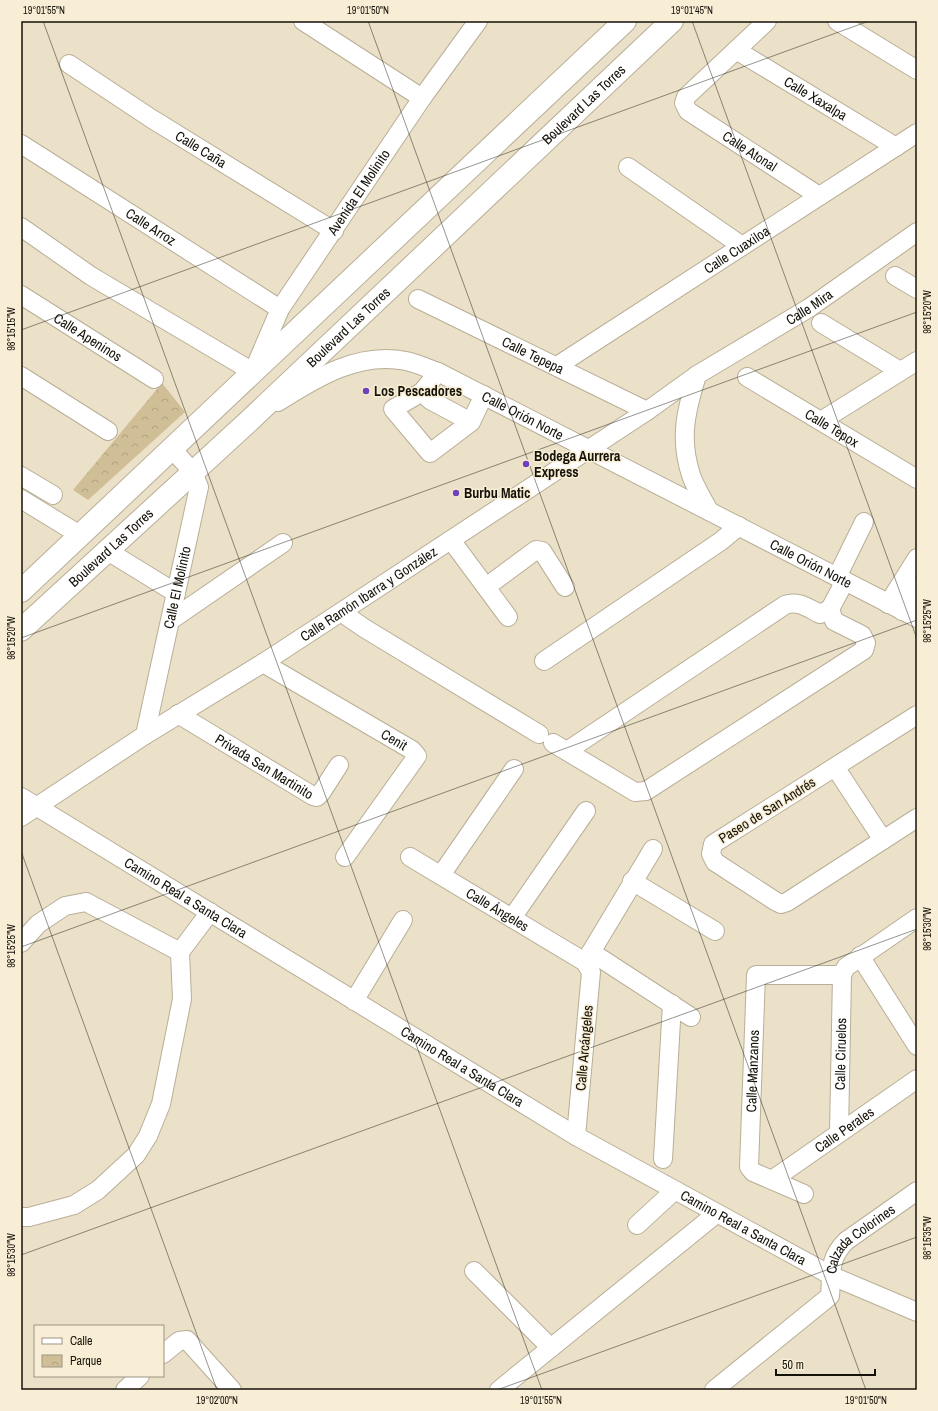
<svg xmlns="http://www.w3.org/2000/svg" width="938" height="1411" font-family="'Archivo Narrow',sans-serif">
	<style>
		.park { fill: url(#park-crowns) }
		.lines { fill: none; stroke-linecap: round; stroke-linejoin: round }
		.minor-casing { stroke: #b9ae97; stroke-width: 20 }
		.major-casing { stroke: #b9ae97; stroke-width: 24 }
		.minor { stroke: #fff; stroke-width: 18 }
		.major { stroke: #fff; stroke-width: 22 }
		.ticks { fill: none; stroke: #151209; stroke-width: 1; stroke-opacity: 0.45 }
		.poi-dot { fill: #6e42ba; stroke: #f8edd5; stroke-width: 1.5 }
		.labels { text-anchor: middle; dominant-baseline: central; stroke-width: 3; stroke-linejoin: round; paint-order: stroke }
		.street-label { font-size: 14px; fill: #151209; stroke: #f8edd5 }
		.poi-label { font-size: 14px; font-weight: bold; fill: #151209; stroke: #f8edd5; text-anchor: start }
		.neatline { fill: none; stroke: #151209; stroke-width: 1.5 }
		.ticks-label { font-size: 10px; text-anchor: middle; fill: #151209 }
	</style>
	<defs>
		<pattern id="park-crowns" width="20" height="18" patternUnits="userSpaceOnUse"><rect width="20" height="18" fill="#d0be96"/><path d="M2 6a3 3 0 1 1 6 0M12 15a3 3 0 1 1 6 0" fill="none" stroke="#b2a280"/></pattern>
	</defs>
	<rect width="100%" height="100%" fill="#ebe0c8"/>
	<!-- park -->
	<path class="park" d="M162,383L185,412L88,500L73,490Z"/>
	<g class="lines">
		<!-- minor casing -->
		<g class="minor-casing">
			<g id="minor">
				<path d="M303,21L422,98"/>
				<path id="s1" d="M767,21L686,97L684,103L688,111L819,196"/>
				<path d="M837,21L917,70"/>
				<path id="s2" d="M736,50L896,147"/>
				<path id="s3" d="M69,64L152,119L334,231"/>
				<path id="s4" d="M21,144L280,309"/>
				<path d="M628,167L742,246"/>
				<path id="s5" d="M21,227L91,276L253,372L280,309L422,98L478,21"/>
				<path d="M895,276L917,289"/>
				<path id="s6" d="M21,295L154,379"/>
				<path id="s7" d="M418,299L647,411"/>
				<path d="M821,323L900,371"/>
				<path id="s8" d="M557,366L917,133"/>
				<path d="M438,372L422,392L393,409L430,453L471,422L484,395"/>
				<path d="M697,375C686,411 679,438 691,475C695,487 703,499 709,511"/>
				<path d="M21,376L108,431"/>
				<path id="s9" d="M747,377L917,479"/>
				<path d="M422,392L430,400L471,422"/>
				<path id="s10" d="M278,402C316,378 359,351 406,361C416,363 427,368 438,372L917,618"/>
				<path d="M821,421L917,361"/>
				<path d="M21,476L53,495"/>
				<path d="M21,499L80,535"/>
				<path d="M451,540L508,617"/>
				<path d="M106,550L176,593"/>
				<path d="M837,577L864,522"/>
				<path d="M486,587L536,550L542,551L565,587"/>
				<path d="M888,604L917,558"/>
				<path d="M902,611L917,587"/>
				<path d="M341,612L364,628L539,734"/>
				<path d="M171,620L283,543"/>
				<path d="M544,661L721,541L739,526"/>
				<path id="s11" d="M263,663L412,750L417,756L345,857"/>
				<path id="s12" d="M178,714L313,796L317,797L321,793L339,765"/>
				<path d="M917,715L713,844L711,854L715,862L775,901L781,904L787,902L917,818"/>
				<path id="s13" d="M145,735L199,487L193,472L172,449"/>
				<path d="M553,743L635,792L646,791L864,650L866,643L862,635L834,621L830,609"/>
				<path d="M567,751L785,605C798,600 808,608 820,614L830,609L845,581"/>
				<path d="M835,767L883,840"/>
				<path id="s14" d="M21,797L576,1136L832,1276L917,1312"/>
				<path id="s15" d="M21,817L145,735L263,663L341,612L647,411L697,375L809,308L917,232"/>
				<path id="s16" d="M410,857L585,962L591,972L576,1136"/>
				<path d="M441,875L514,769"/>
				<path d="M632,881L715,931"/>
				<path d="M512,918L586,811"/>
				<path d="M21,943L38,924L65,906L86,902L180,952L210,912"/>
				<path d="M591,952L691,1017"/>
				<path d="M860,956L917,1046"/>
				<path d="M585,962L653,849"/>
				<path d="M354,1001L403,920"/>
				<path id="s17" d="M839,1133L842,975L846,967L917,918"/>
				<path d="M663,1159L672,1004"/>
				<path id="s18" d="M772,1180L917,1079"/>
				<path id="s19" d="M804,1194L753,1172L749,1167L756,975H842"/>
				<path d="M21,1217H29L74,1205L98,1190L136,1155L148,1136L161,1104L182,999L180,952"/>
				<path d="M637,1225L674,1191"/>
				<path d="M474,1271L551,1348"/>
				<path d="M163,1354L179,1341L187,1340L232,1390"/>
				<path d="M125,1390L140,1376"/>
				<path d="M499,1390L716,1214"/>
				<path id="s20" d="M714,1390L830,1296C832,1273 828,1259 846,1241L917,1191"/>
			</g>
		</g>
		<!-- major casing -->
		<g class="major-casing">
			<g id="major">
				<path d="M21,591L625,21"/>
				<path id="s21" d="M21,630L250,420L672,21"/>
			</g>
		</g>
		<!-- minor -->
		<use href="#minor" class="minor"/>
		<!-- major -->
		<use href="#major" class="major"/>
	</g>
	<!-- ticks -->
	<path class="ticks" d="M21,21H22M43,21L542,1390M368,21L866,1390M692,21L917,639M21,330L869,21M21,638L917,312M21,851L217,1390M21,947L917,620M21,1255L917,929M497,1390L917,1237"/>
	<!-- markers -->
	<g class="poi-dot">
		<circle cx="366" cy="391" r="4"/>
		<circle cx="526" cy="464" r="4"/>
		<circle cx="456" cy="493" r="4"/>
	</g>
	<g class="labels">
		<!-- street labels -->
		<g class="street-label">
			<text stroke="none"><textPath href="#s2" startOffset="93">Calle Xaxalpa</textPath></text>
			<text stroke="none"><textPath href="#s21" startOffset="770">Boulevard Las Torres</textPath></text>
			<text stroke="none"><textPath href="#s3" startOffset="157">Calle Caña</textPath></text>
			<text stroke="none"><textPath href="#s1" startOffset="200">Calle Atonal</textPath></text>
			<text stroke="none"><textPath href="#s5" startOffset="483">Avenida El Molinito</textPath></text>
			<text stroke="none"><textPath href="#s4" startOffset="154">Calle Arroz</textPath></text>
			<text stroke="none"><textPath href="#s8" startOffset="214">Calle Cuaxiloa</textPath></text>
			<text stroke="none"><textPath href="#s15" startOffset="939">Calle Mira</textPath></text>
			<text stroke="none"><textPath href="#s21" startOffset="446">Boulevard Las Torres</textPath></text>
			<text stroke="none"><textPath href="#s6" startOffset="79">Calle Apeninos</textPath></text>
			<text stroke="none"><textPath href="#s7" startOffset="128">Calle Tepepa</textPath></text>
			<text stroke="none"><textPath href="#s10" startOffset="267">Calle Orión Norte</textPath></text>
			<text stroke="none"><textPath href="#s9" startOffset="99">Calle Tepox</textPath></text>
			<text stroke="none"><textPath href="#s21" startOffset="122">Boulevard Las Torres</textPath></text>
			<text stroke="none"><textPath href="#s10" startOffset="591">Calle Orión Norte</textPath></text>
			<text stroke="none"><textPath href="#s13" startOffset="151">Calle El Molinito</textPath></text>
			<text stroke="none"><textPath href="#s15" startOffset="413">Calle Ramón Ibarra y González</textPath></text>
			<text stroke="none"><textPath href="#s11" startOffset="152">Cenit</textPath></text>
			<text stroke="none"><textPath href="#s12" startOffset="101">Privada San Martinito</textPath></text>
			<text transform="translate(767 810) rotate(-32)">Paseo de San Andrés</text>
			<text stroke="none"><textPath href="#s14" startOffset="193">Camino Real a Santa Clara</textPath></text>
			<text stroke="none"><textPath href="#s16" startOffset="102">Calle Ángeles</textPath></text>
			<text transform="translate(584 1048) rotate(-85)">Calle Arcángeles</text>
			<text stroke="none"><textPath href="#s17" startOffset="79">Calle Ciruelos</textPath></text>
			<text stroke="none"><textPath href="#s14" startOffset="517">Camino Real a Santa Clara</textPath></text>
			<text stroke="none"><textPath href="#s19" startOffset="158">Calle Manzanos</textPath></text>
			<text stroke="none"><textPath href="#s18" startOffset="88">Calle Perales</textPath></text>
			<text stroke="none"><textPath href="#s14" startOffset="841">Camino Real a Santa Clara</textPath></text>
			<text stroke="none"><textPath href="#s20" startOffset="219">Calzada Colorines</textPath></text>
		</g>
		<!-- poi labels -->
		<g class="poi-label">
			<text x="374" y="391">Los Pescadores</text>
			<text x="534" y="456">Bodega Aurrera<tspan x="534" dy="16">Express</tspan></text>
			<text x="464" y="493">Burbu Matic</text>
		</g>
	</g>
	<!-- border -->
	<rect width="938" height="1411" fill="none" stroke="#f8edd5" stroke-width="44"/>
	<!-- legend -->
	<rect x="34" y="1325" width="130" height="52" fill="#f8edd5" stroke="#9d9583"/>
	<rect x="42" y="1338" width="20" height="6" fill="#ffffff" stroke="#9d9583"/>
	<text x="70" y="1345" font-size="12" fill="#151209">Calle</text>
	<rect x="42" y="1355" width="20" height="12" fill="url(#park-crowns)" stroke="#9d9583"/>
	<text x="70" y="1365" font-size="12" fill="#151209">Parque</text>
	<!-- scale -->
	<path d="M776 1369v6h99v-6" fill="none" stroke="#151209" stroke-width="2"/>
	<text x="782" y="1369" font-size="12" fill="#151209" stroke="#f8edd5" stroke-width="3" paint-order="stroke">50 m</text>
	<rect x="22" y="22" width="894" height="1367" class="neatline"/>
	<g class="ticks-label">
		<text x="44" y="14">19°01'55"N</text>
		<text x="368" y="14">19°01'50"N</text>
		<text x="692" y="14">19°01'45"N</text>
		<text transform="translate(927 312) rotate(-90)" y="4">98°15'20"W</text>
		<text transform="translate(11 329) rotate(-90)" y="4">98°15'15"W</text>
		<text transform="translate(927 621) rotate(-90)" y="4">98°15'25"W</text>
		<text transform="translate(11 638) rotate(-90)" y="4">98°15'20"W</text>
		<text transform="translate(927 929) rotate(-90)" y="4">98°15'30"W</text>
		<text transform="translate(11 946) rotate(-90)" y="4">98°15'25"W</text>
		<text transform="translate(927 1238) rotate(-90)" y="4">98°15'35"W</text>
		<text transform="translate(11 1255) rotate(-90)" y="4">98°15'30"W</text>
		<text x="217" y="1404">19°02'00"N</text>
		<text x="541" y="1404">19°01'55"N</text>
		<text x="866" y="1404">19°01'50"N</text>
	</g>
</svg>
